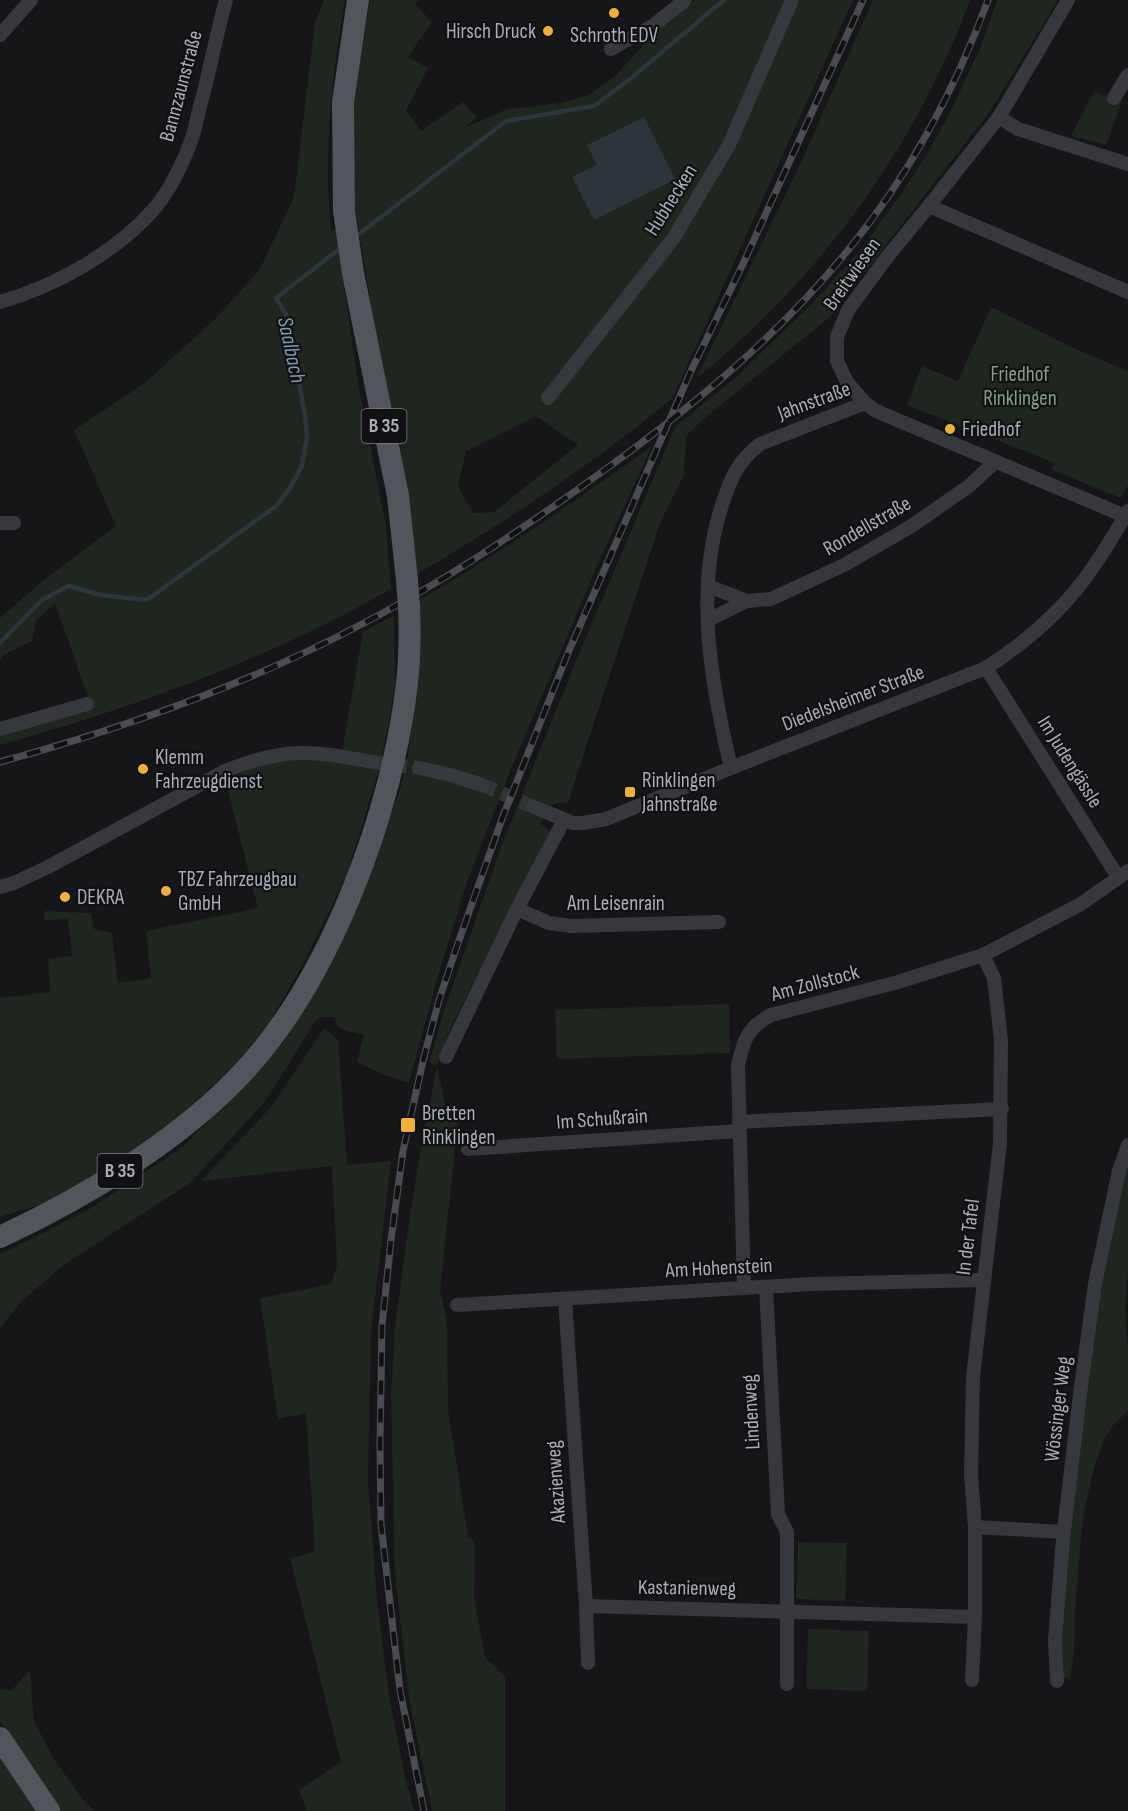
<svg xmlns="http://www.w3.org/2000/svg" width="1128" height="1811" font-family="'Sofia Sans Condensed',sans-serif">
	<style>
		.green { fill: #1e261f; fill-rule: evenodd }
		.water { fill: #2c353c }
		.lines { fill: none; stroke-linecap: round; stroke-linejoin: round }
		.stream { stroke: #2c353c; stroke-width: 4.5 }
		.street-tunnel { stroke: #333438; stroke-width: 14; stroke-dasharray: 14 7; stroke-linecap: butt }
		.street { stroke: #37383d; stroke-width: 14 }
		.primary { stroke: #53555c; stroke-width: 22 }
		.rail-casing { stroke: #4a4c52; stroke-width: 7 }
		.rail { stroke: #111113; stroke-width: 4.5; stroke-dasharray: 14; stroke-linecap: butt }
		.primary-bridge { stroke: #53555c; stroke-width: 22 }
		.poi-dot { fill: #f2b134; stroke: #111113; stroke-width: 2 }
		.labels { text-anchor: middle; dominant-baseline: central; stroke-width: 4.5; stroke-linejoin: round; paint-order: stroke }
		.shield { fill: #111113; stroke: #7b7e86; stroke-width: 1.5 }
		.shield-label { font-size: 20px; font-weight: bold; fill: #a8adb8 }
		.poi-label { font-size: 21px; fill: #a8adb8; stroke: #111113; text-anchor: start }
		.street-label { font-size: 21px; fill: #a8adb8; stroke: #111113 }
		.park-label { font-size: 21px; fill: #7fa381; stroke: #111113 }
		.water-label { font-size: 22px; font-style: italic; fill: #7f9bb3; stroke: #111113 }
	</style>
	<rect width="100%" height="100%" fill="#161618"/>
	<!-- green -->
	<g class="green">
		<path d="M324,0H345C332,76 323,154 331,231L336,230L358,383L386,527L391,589C269,659 135,707 0,745V725L89,700L55,603L36,621L32,641L5,654L0,660V618L39,584L116,526L74,430L145,383L217,317L260,269L294,197L315,23Z"/>
		<path d="M370,0H418L415,4L432,22L408,57L428,68L406,110L421,131L463,102L477,118L464,128L507,109L560,103L587,96L614,77L658,30L695,0H853L672,399C592,464 505,523 415,575L355,207L351,115ZM536,416L578,445L494,512L473,513L458,486L466,451Z"/>
		<path d="M873,0H970C914,151 820,277 696,379L799,167Z"/>
		<path d="M997,0H1058L991,110L830,317L706,417L686,436L684,475L660,523L568,802L548,805L541,824L551,831L451,1027L437,1065L446,1111L454,1110L459,1131L454,1142V1159L440,1291L447,1321L448,1409L468,1537L475,1542L474,1597L485,1657L505,1676V1811H432L409,1698L395,1574L391,1396L395,1327L407,1237L418,1164L437,1066L429,1063L444,1011L501,847L576,661L675,427L734,379L810,306L858,253L901,194L927,154L950,113L982,44Z"/>
		<path d="M1094,92L1122,101L1106,145L1071,136Z"/>
		<path d="M991,307L1073,348L1128,371V485L1121,498L1052,470L1055,463L907,405L922,366L958,381Z"/>
		<path d="M652,446L597,566L506,781L466,885L437,979L409,1083L384,1075L357,1062L364,1035C350,1031 337,1032 334,1017H322L316,1020L266,1100L190,1183L62,1266L21,1302L0,1328V1254L37,1236L93,1207L184,1146L282,1044L303,1010L367,880L401,786L408,755L418,682V601C499,554 576,501 652,446Z"/>
		<path d="M394,615L395,682L389,723L378,773L347,875L304,962L270,1022L236,1064L171,1124L132,1155L42,1204L0,1217V998L50,992L48,959L72,956L68,919L45,920L44,911L91,913L94,929L112,933L118,983L151,978L146,931L258,908L227,787L229,778C240,774 252,768 264,764C289,757 316,758 340,763L363,632Z"/>
		<path d="M729,1004L730,1053L557,1059L555,1010Z"/>
		<path d="M324,1028L338,1040L347,1165L391,1161L371,1333L368,1480L377,1598L389,1696L404,1773L414,1811H307L299,1790L341,1762L290,1558L315,1552L306,1413L278,1419L260,1298L331,1284L337,1265L332,1166L201,1181L272,1106Z"/>
		<path d="M1128,1158V1271L1125,1310L1128,1351V1411L1114,1424L1104,1439L1095,1464L1083,1517L1075,1610L1074,1652L1070,1678L1059,1677L1071,1493L1103,1266Z"/>
		<path d="M798,1542L847,1543L845,1601L796,1599Z"/>
		<path d="M808,1629L869,1631L867,1691L806,1689Z"/>
		<path d="M30,1670L34,1721L52,1756L80,1796L94,1811H58L0,1721V1689L11,1691Z"/>
		<path d="M0,1753L39,1811H0Z"/>
	</g>
	<!-- water -->
	<path class="water" d="M644,117L675,179L594,220L572,177L597,165L587,145Z"/>
	<g class="lines">
		<!-- stream -->
		<g class="stream">
			<path d="M355,237L506,121L594,106L630,79L724,0"/>
			<path d="M0,643L42,600L69,586L101,595L147,600L276,506L290,488L302,466L307,436L305,416L287,316L276,298L342,247"/>
		</g>
		<!-- street-tunnel -->
		<g class="street-tunnel">
			<path d="M372,762L419,768"/>
			<path d="M482,785L534,807"/>
		</g>
		<!-- street -->
		<g class="street">
			<path d="M0,35L31,0"/>
			<path d="M611,49L654,25L685,0"/>
			<path d="M1114,98L1128,75"/>
			<path d="M999,117L1018,129L1128,164"/>
			<path d="M929,206L1128,292"/>
			<path d="M0,302C56,286 115,253 154,209C170,190 182,165 191,141C195,130 197,118 200,106C210,71 216,35 226,0"/>
			<path d="M548,398L673,239L729,145L792,0"/>
			<path d="M865,403L847,382L837,361V337L848,310L888,256L929,206L999,117L1068,0"/>
			<path d="M0,523H14"/>
			<path d="M708,586L747,601"/>
			<path d="M708,620L747,601L771,599L844,565L910,527L969,486L995,462"/>
			<path d="M986,668L1118,877"/>
			<path d="M0,729L87,704"/>
			<path d="M419,768L451,775L482,785"/>
			<path d="M731,768C711,683 694,591 722,505C731,478 737,462 760,444L865,403L876,411L1125,516"/>
			<path d="M534,807L573,823H583L606,819L731,768L986,668C1011,652 1034,634 1055,613C1085,584 1107,547 1128,511"/>
			<path d="M0,887L14,883L48,867L225,771C285,747 310,750 372,762"/>
			<path d="M517,909L549,923L571,926L719,922"/>
			<path d="M983,955L994,978L1001,1040L1000,1143L973,1377L971,1475L975,1527L1064,1532"/>
			<path d="M446,1057L517,909L564,820"/>
			<path d="M739,1122L1002,1109"/>
			<path d="M468,1149L739,1131"/>
			<path d="M766,1287L778,1514L787,1532V1684"/>
			<path d="M744,1288L738,1065C744,1039 747,1028 771,1015L898,982L983,955L1081,904L1128,871"/>
			<path d="M565,1299L586,1606L588,1663"/>
			<path d="M457,1305L811,1284L983,1280"/>
			<path d="M586,1606L975,1617"/>
			<path d="M972,1680L975,1617V1527"/>
			<path d="M1057,1681L1055,1640L1063,1539L1080,1394L1095,1284L1119,1171L1128,1145"/>
		</g>
		<!-- primary -->
		<g class="primary">
			<path d="M358,0L343,102L344,211L353,273L398,496L407,580"/>
			<path d="M0,1237C86,1197 182,1139 246,1069C332,975 393,809 407,683C410,658 410,632 409,606"/>
			<path d="M0,1738L49,1811"/>
		</g>
		<!-- rail casing -->
		<g class="rail-casing">
			<g id="rail">
				<path d="M0,762C125,728 249,684 364,623C450,578 531,524 610,466C697,403 781,333 849,249C910,174 955,90 988,0"/>
				<path d="M424,1811L400,1690L381,1524L380,1445L382,1326L391,1240L403,1151L423,1061L439,1000L456,949L503,816L568,653L690,373L742,266L863,0"/>
			</g>
		</g>
		<!-- rail -->
		<use href="#rail" class="rail"/>
		<!-- primary-bridge -->
		<path class="primary-bridge" d="M407,580L409,606"/>
	</g>
	<!-- markers -->
	<g class="poi-dot">
		<circle cx="614" cy="13" r="6"/>
		<circle cx="548" cy="31" r="6"/>
		<circle cx="950" cy="429" r="6"/>
		<circle cx="143" cy="769" r="6"/>
		<rect x="624" y="786" width="12" height="12" rx="3"/>
		<circle cx="166" cy="891" r="6"/>
		<circle cx="65" cy="897" r="6"/>
		<rect x="400" y="1117" width="16" height="16" rx="3"/>
	</g>
	<g class="labels">
		<!-- shield labels -->
		<g class="shield">
			<rect x="361.5" y="409" width="45" height="34" rx="4.5"/>
			<rect x="97.5" y="1154" width="45" height="34" rx="4.5"/>
		</g>
		<g class="shield-label">
			<text x="384" y="426">B 35</text>
			<text x="120" y="1171">B 35</text>
		</g>
		<!-- poi labels -->
		<g class="poi-label">
			<text x="536" y="31" text-anchor="end">Hirsch Druck</text>
			<text x="614" y="35" text-anchor="middle">Schroth EDV</text>
			<text x="962" y="429">Friedhof</text>
			<text x="155" y="757">Klemm<tspan x="155" dy="24">Fahrzeugdienst</tspan></text>
			<text x="642" y="780">Rinklingen<tspan x="642" dy="24">Jahnstraße</tspan></text>
			<text x="178" y="879">TBZ Fahrzeugbau<tspan x="178" dy="24">GmbH</tspan></text>
			<text x="77" y="897">DEKRA</text>
			<text x="422" y="1113">Bretten<tspan x="422" dy="24">Rinklingen</tspan></text>
		</g>
		<!-- street labels -->
		<g class="street-label">
			<text transform="translate(181 86) rotate(-75)">Bannzaunstraße</text>
			<text transform="translate(671 200) rotate(-58)">Hubhecken</text>
			<text transform="translate(852 274) rotate(-55)">Breitwiesen</text>
			<text transform="translate(814 401) rotate(-20)">Jahnstraße</text>
			<text transform="translate(867 526) rotate(-30)">Rondellstraße</text>
			<text transform="translate(853 698) rotate(-21)">Diedelsheimer Straße</text>
			<text transform="translate(1070 762) rotate(58)">Im Judengässle</text>
			<text x="616" y="903">Am Leisenrain</text>
			<text transform="translate(815 983) rotate(-15)">Am Zollstock</text>
			<text transform="translate(602 1119) rotate(-4)">Im Schußrain</text>
			<text transform="translate(968 1237) rotate(-83)">In der Tafel</text>
			<text transform="translate(719 1268) rotate(-3)">Am Hohenstein</text>
			<text transform="translate(1058 1409) rotate(-83)">Wössinger Weg</text>
			<text transform="translate(751 1412) rotate(-93)">Lindenweg</text>
			<text transform="translate(556 1482) rotate(-94)">Akazienweg</text>
			<text transform="translate(687 1588) rotate(1)">Kastanienweg</text>
		</g>
		<!-- park labels -->
		<g class="park-label">
			<text x="1020" y="374">Friedhof<tspan x="1020" dy="24">Rinklingen</tspan></text>
		</g>
		<!-- water labels -->
		<g class="water-label">
			<text transform="translate(291 350) rotate(78)">Saalbach</text>
		</g>
	</g>
</svg>
